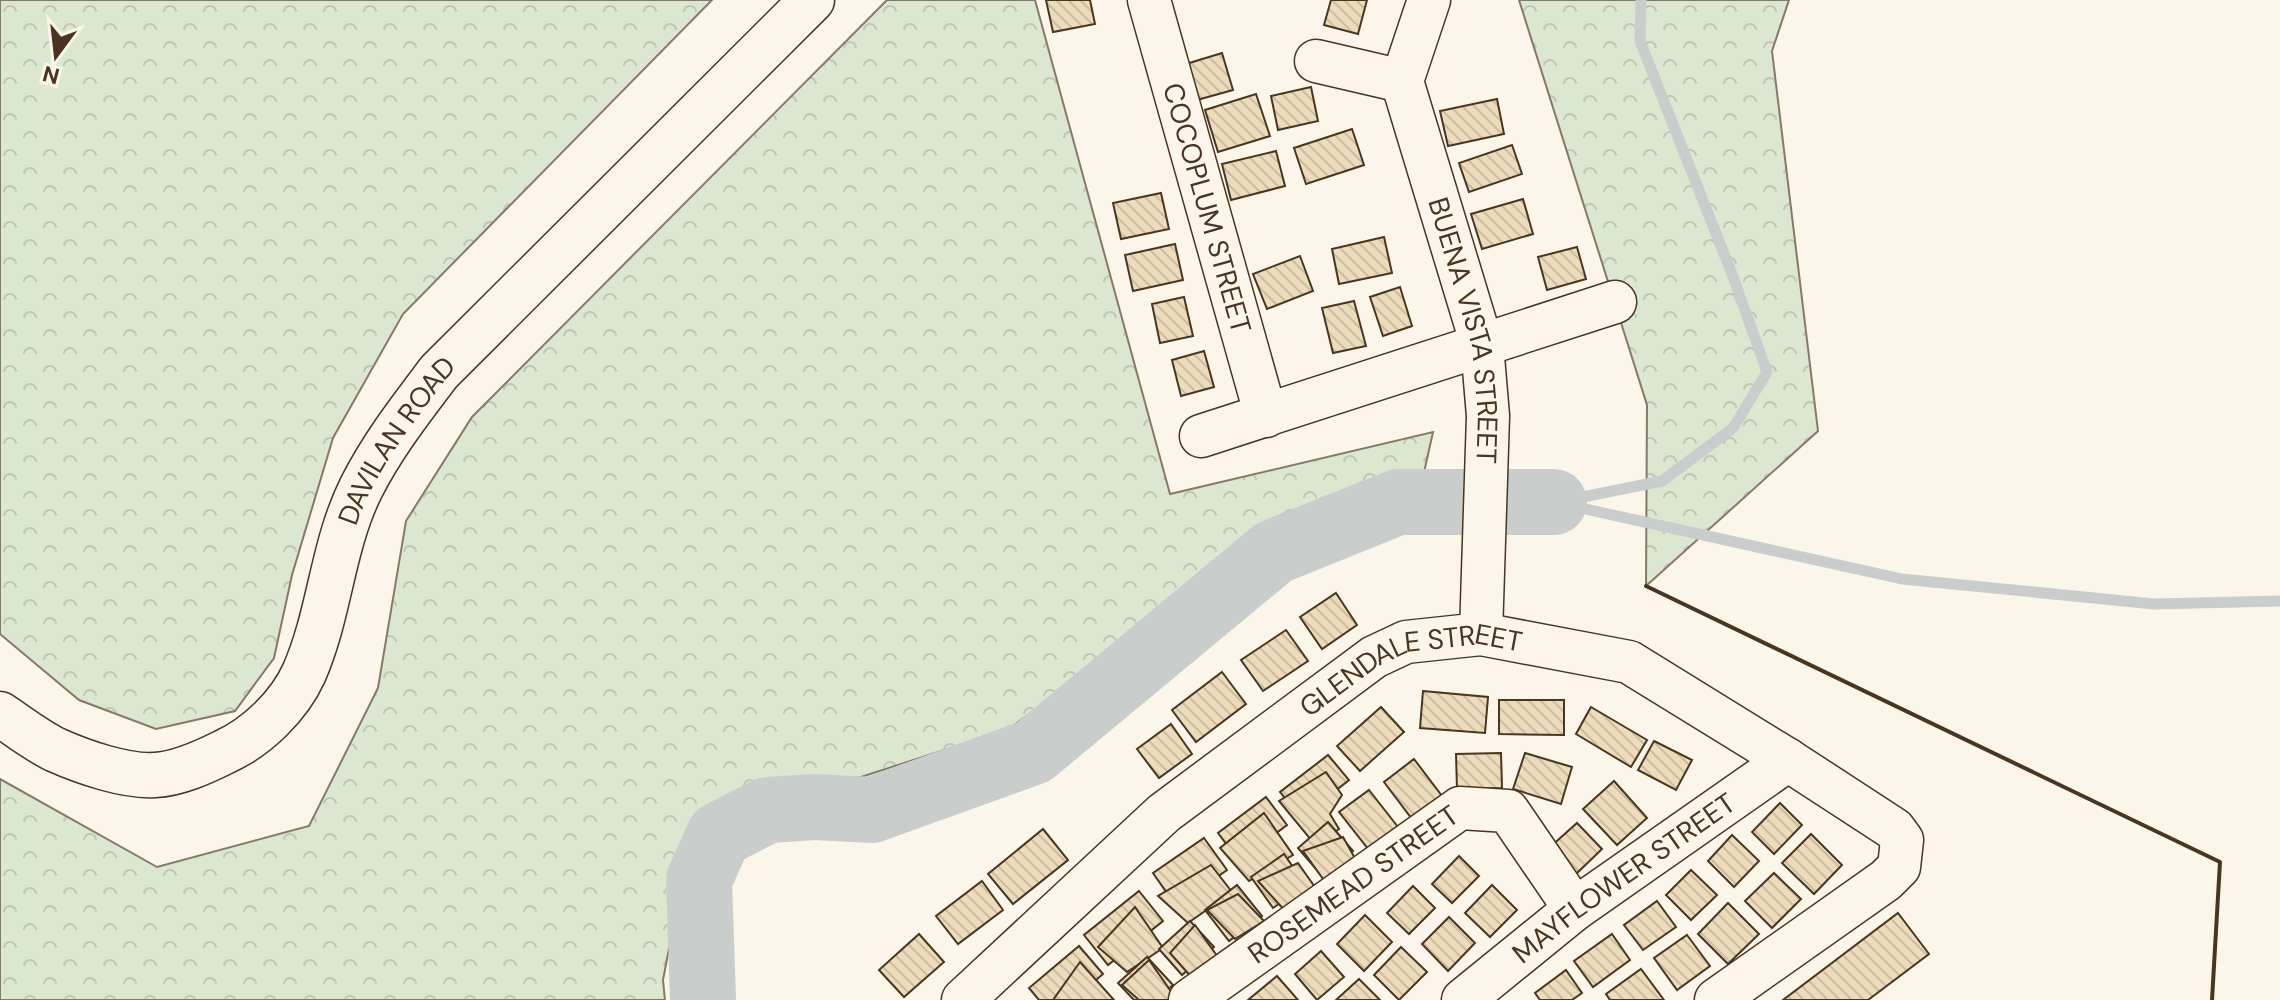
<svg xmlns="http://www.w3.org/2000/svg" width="2280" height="1000" font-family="'DM Sans',sans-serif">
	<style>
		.forest { fill: url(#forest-crowns); stroke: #887966; stroke-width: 2 }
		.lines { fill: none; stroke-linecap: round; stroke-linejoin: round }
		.stream { stroke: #c9cecd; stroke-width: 11 }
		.river { stroke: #c9cecd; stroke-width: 66 }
		.building { fill: url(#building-back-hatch); stroke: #4a3520; stroke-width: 2 }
		.minor-casing { stroke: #4a3520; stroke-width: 45 }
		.major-casing { stroke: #4a3520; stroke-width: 47 }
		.minor { stroke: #fbf6e9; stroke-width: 42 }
		.major { stroke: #fbf6e9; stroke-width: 44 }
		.wall { stroke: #4a3520; stroke-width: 4 }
		.labels { text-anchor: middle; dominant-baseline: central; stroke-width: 6; stroke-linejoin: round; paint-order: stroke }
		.street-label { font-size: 28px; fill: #4a3520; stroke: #fbf6e9 }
	</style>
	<defs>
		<pattern id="forest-crowns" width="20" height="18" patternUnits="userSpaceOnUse" patternTransform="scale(2)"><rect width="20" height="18" fill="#dce7d0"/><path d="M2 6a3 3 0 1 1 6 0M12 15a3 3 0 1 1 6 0" fill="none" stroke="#bec7b2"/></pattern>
		<pattern id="building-back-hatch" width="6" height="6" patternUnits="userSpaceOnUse" patternTransform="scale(2)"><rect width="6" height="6" fill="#ecdcbc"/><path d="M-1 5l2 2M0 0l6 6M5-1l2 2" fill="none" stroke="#ccbda1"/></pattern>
	</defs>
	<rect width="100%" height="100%" fill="#fbf6e9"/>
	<!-- forest -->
	<g class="forest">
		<path d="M0,0H712L403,314L333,438L292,575L274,658L235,711L156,729L79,700L0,634Z"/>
		<path d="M887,0H1035L1170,494L1433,432L1421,486L1269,536L1009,729L861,777L764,783L694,817L663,980L665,1000H0V779L157,867L309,826L378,688L406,521L472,417Z"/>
		<path d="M1519,0H1789L1772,51L1818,431L1646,586L1647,405Z"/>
	</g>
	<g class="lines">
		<!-- stream -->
		<g class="stream">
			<path d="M1554,502L1902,579L2154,604L2280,601"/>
			<path d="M1558,502L1662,481L1733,428L1767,372L1732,274L1640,41L1641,0"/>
		</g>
		<!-- river -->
		<path class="river" d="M703,1000L699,880L719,835L768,810L815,807L872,810L1033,752L1274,552L1398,502H1554"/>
	</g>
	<!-- building -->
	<g class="building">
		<path d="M1046,0H1090L1095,24L1053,32Z"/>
		<path d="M1331,0H1367L1358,34L1324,25Z"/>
		<path d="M1222,53L1233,90L1197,100L1186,64Z"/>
		<path d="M1311,87L1318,121L1278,130L1271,96Z"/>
		<path d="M1256,94L1270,136L1218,152L1205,110Z"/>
		<path d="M1497,99L1504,134L1448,146L1440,111Z"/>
		<path d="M1352,129L1364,165L1306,184L1294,148Z"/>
		<path d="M1512,145L1522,174L1469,192L1459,163Z"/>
		<path d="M1276,151L1285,186L1231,200L1222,164Z"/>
		<path d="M1161,193L1169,229L1121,239L1113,203Z"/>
		<path d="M1523,199L1533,234L1482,249L1471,214Z"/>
		<path d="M1384,237L1392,273L1339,284L1332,249Z"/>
		<path d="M1175,244L1183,280L1133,291L1125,255Z"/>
		<path d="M1577,247L1586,279L1547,290L1538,257Z"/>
		<path d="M1300,256L1313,291L1267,309L1253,274Z"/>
		<path d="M1400,287L1412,326L1383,336L1370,297Z"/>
		<path d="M1184,297L1193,336L1160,343L1152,304Z"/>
		<path d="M1354,301L1366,346L1333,353L1322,308Z"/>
		<path d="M1204,351L1214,387L1181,396L1172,360Z"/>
		<path d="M1336,593L1357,625L1322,649L1300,617Z"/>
		<path d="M1286,630L1308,661L1263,691L1241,660Z"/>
		<path d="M1222,672L1246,704L1196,742L1172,710Z"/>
		<path d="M1423,691L1488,697L1485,733L1420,728Z"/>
		<path d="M1499,700H1564V735L1499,734Z"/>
		<path d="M1381,707L1404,732L1360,771L1337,746Z"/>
		<path d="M1591,707L1647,740L1631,767L1576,734Z"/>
		<path d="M1171,724L1192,754L1159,778L1137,749Z"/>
		<path d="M1654,741L1692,760L1676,790L1638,770Z"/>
		<path d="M1501,753L1502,788L1457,789L1456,754Z"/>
		<path d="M1525,753L1572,767L1561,804L1513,789Z"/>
		<path d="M1328,755L1349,780L1301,818L1280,792Z"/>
		<path d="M1414,759L1442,796L1412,819L1384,782Z"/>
		<path d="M1326,772L1342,795L1330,814L1339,829L1316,846L1279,801Z"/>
		<path d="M1614,781L1647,818L1617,845L1583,809Z"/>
		<path d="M1369,790L1398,827L1369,850L1339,812Z"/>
		<path d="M1266,797L1287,825L1239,861L1218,833Z"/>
		<path d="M1780,803L1802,825L1774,854L1752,832Z"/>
		<path d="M1264,813L1293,855L1249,881L1220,848Z"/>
		<path d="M1328,822L1353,851L1323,877L1298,848Z"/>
		<path d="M1577,823L1602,849L1575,875L1549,848Z"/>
		<path d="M1043,829L1068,860L1013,904L988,874Z"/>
		<path d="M1811,834L1842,865L1814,894L1782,863Z"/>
		<path d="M1732,835L1759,861L1734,887L1708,861Z"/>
		<path d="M1343,837L1365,876L1331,890L1303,851Z"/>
		<path d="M1204,838L1227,870L1176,906L1153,873Z"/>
		<path d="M1284,854L1306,886L1273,908L1251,877Z"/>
		<path d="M1459,856L1479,876L1452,903L1432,884Z"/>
		<path d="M1298,863L1324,900L1288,914L1258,881Z"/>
		<path d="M1211,865L1232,892L1188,923L1158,896Z"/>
		<path d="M1691,870L1717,895L1691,920L1666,895Z"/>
		<path d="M1774,873L1801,899L1772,928L1745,901Z"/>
		<path d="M982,881L1003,910L958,944L936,916Z"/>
		<path d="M1237,885L1262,916L1229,941L1205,910Z"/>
		<path d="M1492,885L1517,910L1490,937L1465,913Z"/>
		<path d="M1413,886L1435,908L1409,934L1387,913Z"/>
		<path d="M1139,891L1163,921L1108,965L1084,935Z"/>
		<path d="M1238,894L1264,921L1235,939L1207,910Z"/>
		<path d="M1657,901L1676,927L1643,950L1624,925Z"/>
		<path d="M1728,903L1759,934L1728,964L1698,934Z"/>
		<path d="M1135,907L1163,948L1127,972L1098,947Z"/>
		<path d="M1898,913L1929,954L1868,1000H1783Z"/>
		<path d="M1365,915L1392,942L1364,971L1337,944Z"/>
		<path d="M1449,917L1475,943L1448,971L1422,944Z"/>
		<path d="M1190,921L1214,947L1182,975L1159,949Z"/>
		<path d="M1195,925L1220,960L1192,978L1170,953Z"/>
		<path d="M919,934L944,962L904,997L879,970Z"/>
		<path d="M1612,934L1630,960L1593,987L1574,961Z"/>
		<path d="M1687,935L1710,966L1677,990L1654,958Z"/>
		<path d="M1079,946L1103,974L1073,1000H1039L1029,988Z"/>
		<path d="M1401,947L1427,972L1399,1000L1374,975Z"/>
		<path d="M1321,951L1344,977L1317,1000L1295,974Z"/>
		<path d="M1147,957L1173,985L1157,1000H1134L1118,983Z"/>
		<path d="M1149,960L1177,1000H1139L1122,985Z"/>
		<path d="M1080,962L1114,1000H1053Z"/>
		<path d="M1641,969L1664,1000H1610L1606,994Z"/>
		<path d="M1566,970L1582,993L1572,1000H1540L1535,993Z"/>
		<path d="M1277,976L1298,1000H1248Z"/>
		<path d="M1359,979L1380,1000H1336Z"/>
	</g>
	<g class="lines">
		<!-- minor casing -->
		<g class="minor-casing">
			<g id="minor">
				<path id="s1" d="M1149,0L1266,416"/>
				<path id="s2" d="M1429,0L1402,81L1482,345L1488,416L1481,634"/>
				<path d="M1316,61L1402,81"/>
				<path d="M1201,436L1615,302"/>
				<path id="s3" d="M963,1000L1164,813L1374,657L1406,642L1481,634L1629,662L1788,760L1894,829L1902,840L1899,867L1886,880L1716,1000"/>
				<path id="s4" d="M1190,1000L1460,808L1508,811L1575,909"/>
				<path id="s5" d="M1463,1000L1575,909L1788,760"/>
			</g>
		</g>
		<!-- major casing -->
		<g class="major-casing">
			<g id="major">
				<path id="s6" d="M0,714C18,726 37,741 56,750C83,762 126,777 155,775C178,774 204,762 224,752C257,737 289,706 304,673C330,614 332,546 361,488C382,446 411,409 439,372L812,0"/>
			</g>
		</g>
		<!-- minor -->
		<use href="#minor" class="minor"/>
		<!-- major -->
		<use href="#major" class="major"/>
		<!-- wall -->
		<path class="wall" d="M1646,586L2220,862L2212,1000"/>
	</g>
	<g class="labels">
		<!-- street labels -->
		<g class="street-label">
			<text stroke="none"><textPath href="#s1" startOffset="216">COCOPLUM STREET</textPath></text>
			<text stroke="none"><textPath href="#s2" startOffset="344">BUENA VISTA STREET</textPath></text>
			<text stroke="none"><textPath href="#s6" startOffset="610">DAVILAN ROAD</textPath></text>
			<text stroke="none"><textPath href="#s3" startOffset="568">GLENDALE STREET</textPath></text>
			<text stroke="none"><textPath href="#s5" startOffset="202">MAYFLOWER STREET</textPath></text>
			<text stroke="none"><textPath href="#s4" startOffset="200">ROSEMEAD STREET</textPath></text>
		</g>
	</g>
	<!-- north arrow -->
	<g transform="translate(56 56) rotate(195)" stroke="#fbf6e9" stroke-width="6" paint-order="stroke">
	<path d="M0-6L14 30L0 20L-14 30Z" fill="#4a3520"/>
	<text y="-12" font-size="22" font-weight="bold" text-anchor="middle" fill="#4a3520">N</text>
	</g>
</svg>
